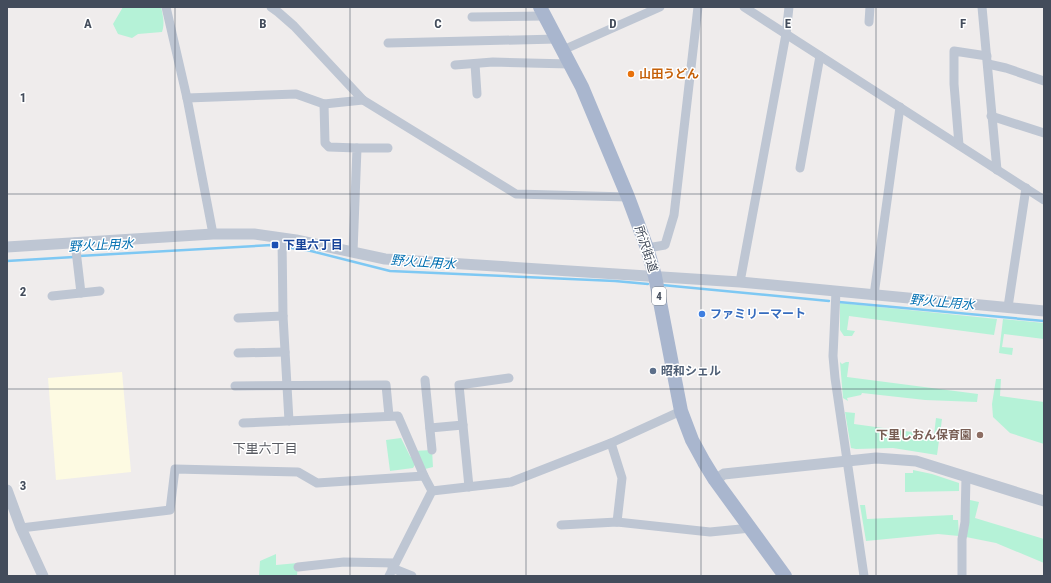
<svg xmlns="http://www.w3.org/2000/svg" width="1051" height="583" font-family="'Roboto Condensed','Noto Sans JP',sans-serif">
	<style>
		.commercial { fill: #fdfae2 }
		.green { fill: #b5f2d7 }
		.lines { fill: none; stroke-linecap: round; stroke-linejoin: round }
		.stream { stroke: #7ec8f3; stroke-width: 2.5 }
		.minor { stroke: #bec6d3; stroke-width: 9 }
		.tertiary { stroke: #bec6d3; stroke-width: 11 }
		.primary { stroke: #a9b6ce; stroke-width: 14 }
		.grid { fill: none; stroke: #434c5b; stroke-width: 1; stroke-opacity: 0.55 }
		.food-dot { fill: #e8710a; stroke: #fff; stroke-width: 1.5 }
		.transit-dot { fill: #1a4fb4; stroke: #fff; stroke-width: 1.5 }
		.shop-dot { fill: #3f7fe0; stroke: #fff; stroke-width: 1.5 }
		.service-dot { fill: #5c6f8a; stroke: #fff; stroke-width: 1.5 }
		.education-dot { fill: #8d6e63; stroke: #fff; stroke-width: 1.5 }
		.labels { text-anchor: middle; dominant-baseline: central; stroke-width: 3; stroke-linejoin: round; paint-order: stroke }
		.shield { fill: #fff; stroke: #7b828c; stroke-width: 1 }
		.shield-label { font-size: 11px; font-weight: bold; fill: #434c5b }
		.food-label { font-size: 12px; font-weight: bold; fill: #c56008; stroke: #fff; text-anchor: start }
		.transit-label { font-size: 12px; font-weight: bold; fill: #164399; stroke: #fff; text-anchor: start }
		.street-label { font-size: 12px; fill: #434c5b; stroke: #fff }
		.shop-label { font-size: 12px; font-weight: bold; fill: #366cbe; stroke: #fff; text-anchor: start }
		.service-label { font-size: 12px; font-weight: bold; fill: #4e5e75; stroke: #fff; text-anchor: start }
		.education-label { font-size: 12px; font-weight: bold; fill: #785e54; stroke: #fff; text-anchor: end }
		.water-label { font-size: 13px; font-style: italic; fill: #006fb1; stroke: #fff }
		.neighbourhood-label { font-size: 13px; fill: #585b62; stroke: #fff }
		.grid-label { font-size: 13px; text-anchor: middle; font-weight: bold; fill: #434c5b; stroke: #fff; stroke-width: 3; stroke-linejoin: round; paint-order: stroke }
	</style>
	<rect width="100%" height="100%" fill="#efecec"/>
	<!-- commercial -->
	<path class="commercial" d="M122,372L131,472L56,480L48,378Z"/>
	<!-- green -->
	<g class="green">
		<path d="M123,7H161C163,16 165,24 162,32L138,34L132,38L118,34L113,24Z"/>
		<path d="M840,303L997,319L994,335L849,316L847,330L855,331L852,336H844L840,330Z"/>
		<path d="M1003,319L1044,323V339L1004,334L1002,347L1013,348L1012,355L999,353Z"/>
		<path d="M840,362L842,364L846,362H849L847,377L978,394L977,402L925,400L862,393L861,395L847,398L848,401L843,398Z"/>
		<path d="M996,379H1001L1000,396L1044,402V444L1010,433L993,417L992,404Z"/>
		<path d="M845,412L855,413L854,424L934,435L936,418L942,419L937,455L893,448L856,449L851,448Z"/>
		<path d="M401,438L410,456L416,463L413,468L390,471L386,440Z"/>
		<path d="M432,450L433,467L421,470L413,451Z"/>
		<path d="M913,470L932,474L959,483V491L905,492V473H913Z"/>
		<path d="M970,500L979,502L975,518L1044,539V563L996,543L966,537Z"/>
		<path d="M860,505H865L867,519L953,515V520H958L959,536L938,534L866,541Z"/>
		<path d="M276,554V565L298,563L297,576H259L260,561Z"/>
	</g>
	<g class="lines">
		<!-- stream -->
		<g class="stream">
			<path d="M285,247L311,251L390,271L615,281L648,284"/>
			<path d="M79,256L272,245L280,246"/>
			<path d="M7,261L74,257"/>
			<path d="M662,285L829,301"/>
			<path d="M839,302L1044,321"/>
		</g>
		<!-- minor -->
		<g class="minor">
			<path d="M166,7L187,98L213,234"/>
			<path d="M271,7L278,12L294,26L363,100L516,194L628,197"/>
			<path d="M744,7L1044,200"/>
			<path d="M982,7L997,170"/>
			<path d="M472,17L545,16"/>
			<path d="M869,22L870,7"/>
			<path d="M388,43L557,39"/>
			<path d="M563,50L660,7"/>
			<path d="M475,64L477,94"/>
			<path d="M988,64L1006,68L1044,81"/>
			<path d="M455,65L493,62L570,64"/>
			<path d="M187,98L296,94L324,104L363,100"/>
			<path d="M324,104L325,143L329,147L357,148L353,252"/>
			<path d="M991,116L1044,133"/>
			<path d="M959,145L954,84V51L987,56"/>
			<path d="M357,148H388"/>
			<path d="M800,168L820,56"/>
			<path d="M282,238L283,316L289,421"/>
			<path d="M75,242L81,293"/>
			<path d="M647,248L665,245L674,215L698,7"/>
			<path d="M740,282L786,34L789,7"/>
			<path d="M836,291L833,356L835,378L864,576"/>
			<path d="M874,295L900,107"/>
			<path d="M52,296L100,291"/>
			<path d="M1008,307L1026,188"/>
			<path d="M238,318L283,316"/>
			<path d="M238,353L285,352"/>
			<path d="M425,380L432,450"/>
			<path d="M235,386L386,385L389,416"/>
			<path d="M243,423L398,416L424,476L432,491"/>
			<path d="M430,428L463,425"/>
			<path d="M611,443L622,478L617,522"/>
			<path d="M469,487L459,385L509,378"/>
			<path d="M561,525L617,522L710,532L751,528"/>
			<path d="M21,528L170,510L175,469L298,472L317,483L424,476"/>
			<path d="M298,567L344,562L395,563"/>
			<path d="M392,568L412,576"/>
			<path d="M389,576L432,491L511,482L611,443L681,411"/>
			<path d="M962,576V539L965,522L966,477"/>
		</g>
		<!-- tertiary -->
		<g class="tertiary">
			<path d="M7,247L213,234H254L296,240L385,259L740,282L1044,311"/>
			<path d="M715,480L724,474L876,458L916,461L1044,501"/>
			<path d="M7,490L21,528L43,576"/>
		</g>
		<!-- primary -->
		<path class="primary" d="M540,7L582,87L628,197L647,248L655,276L681,411L692,440L704,462L715,480L785,576"/>
	</g>
	<!-- grid -->
	<path class="grid" d="M175,7V576M350,7V576M526,7V576M701,7V576M876,7V576M7,194H1044M7,389H1044"/>
	<!-- markers -->
	<circle class="food-dot" cx="631" cy="74" r="4"/>
	<rect class="transit-dot" x="271" y="241" width="8" height="8" rx="2"/>
	<circle class="shop-dot" cx="702" cy="314" r="4"/>
	<circle class="service-dot" cx="653" cy="371" r="4"/>
	<circle class="education-dot" cx="980" cy="435" r="4"/>
	<g class="labels">
		<!-- shield labels -->
		<rect class="shield" x="652" y="287" width="14" height="18" rx="3"/>
		<g class="shield-label">
			<text x="659" y="296">4</text>
		</g>
		<!-- food labels -->
		<g class="food-label">
			<text x="639" y="74">山田うどん</text>
		</g>
		<!-- transit labels -->
		<g class="transit-label">
			<text x="283" y="245">下里六丁目</text>
		</g>
		<!-- street labels -->
		<g class="street-label">
			<text transform="translate(646 249) rotate(72)">所沢街道</text>
		</g>
		<!-- shop labels -->
		<g class="shop-label">
			<text x="710" y="314">ファミリーマート</text>
		</g>
		<!-- service labels -->
		<g class="service-label">
			<text x="661" y="371">昭和シェル</text>
		</g>
		<!-- education labels -->
		<g class="education-label">
			<text x="972" y="435">下里しおん保育園</text>
		</g>
		<!-- water labels -->
		<g class="water-label">
			<text transform="translate(101 245) rotate(-3)">野火止用水</text>
			<text transform="translate(423 262) rotate(4)">野火止用水</text>
			<text transform="translate(942 302) rotate(5)">野火止用水</text>
		</g>
		<!-- neighbourhood labels -->
		<g class="neighbourhood-label">
			<text x="265" y="448">下里六丁目</text>
		</g>
	</g>
	<g class="grid-label">
		<text x="88" y="28">A</text>
		<text x="263" y="28">B</text>
		<text x="438" y="28">C</text>
		<text x="613" y="28">D</text>
		<text x="788" y="28">E</text>
		<text x="963" y="28">F</text>
		<text x="23" y="102">1</text>
		<text x="23" y="296">2</text>
		<text x="23" y="490">3</text>
	</g>
	<!-- border -->
	<rect width="1051" height="583" fill="none" stroke="#434c5b" stroke-width="16"/>
</svg>
